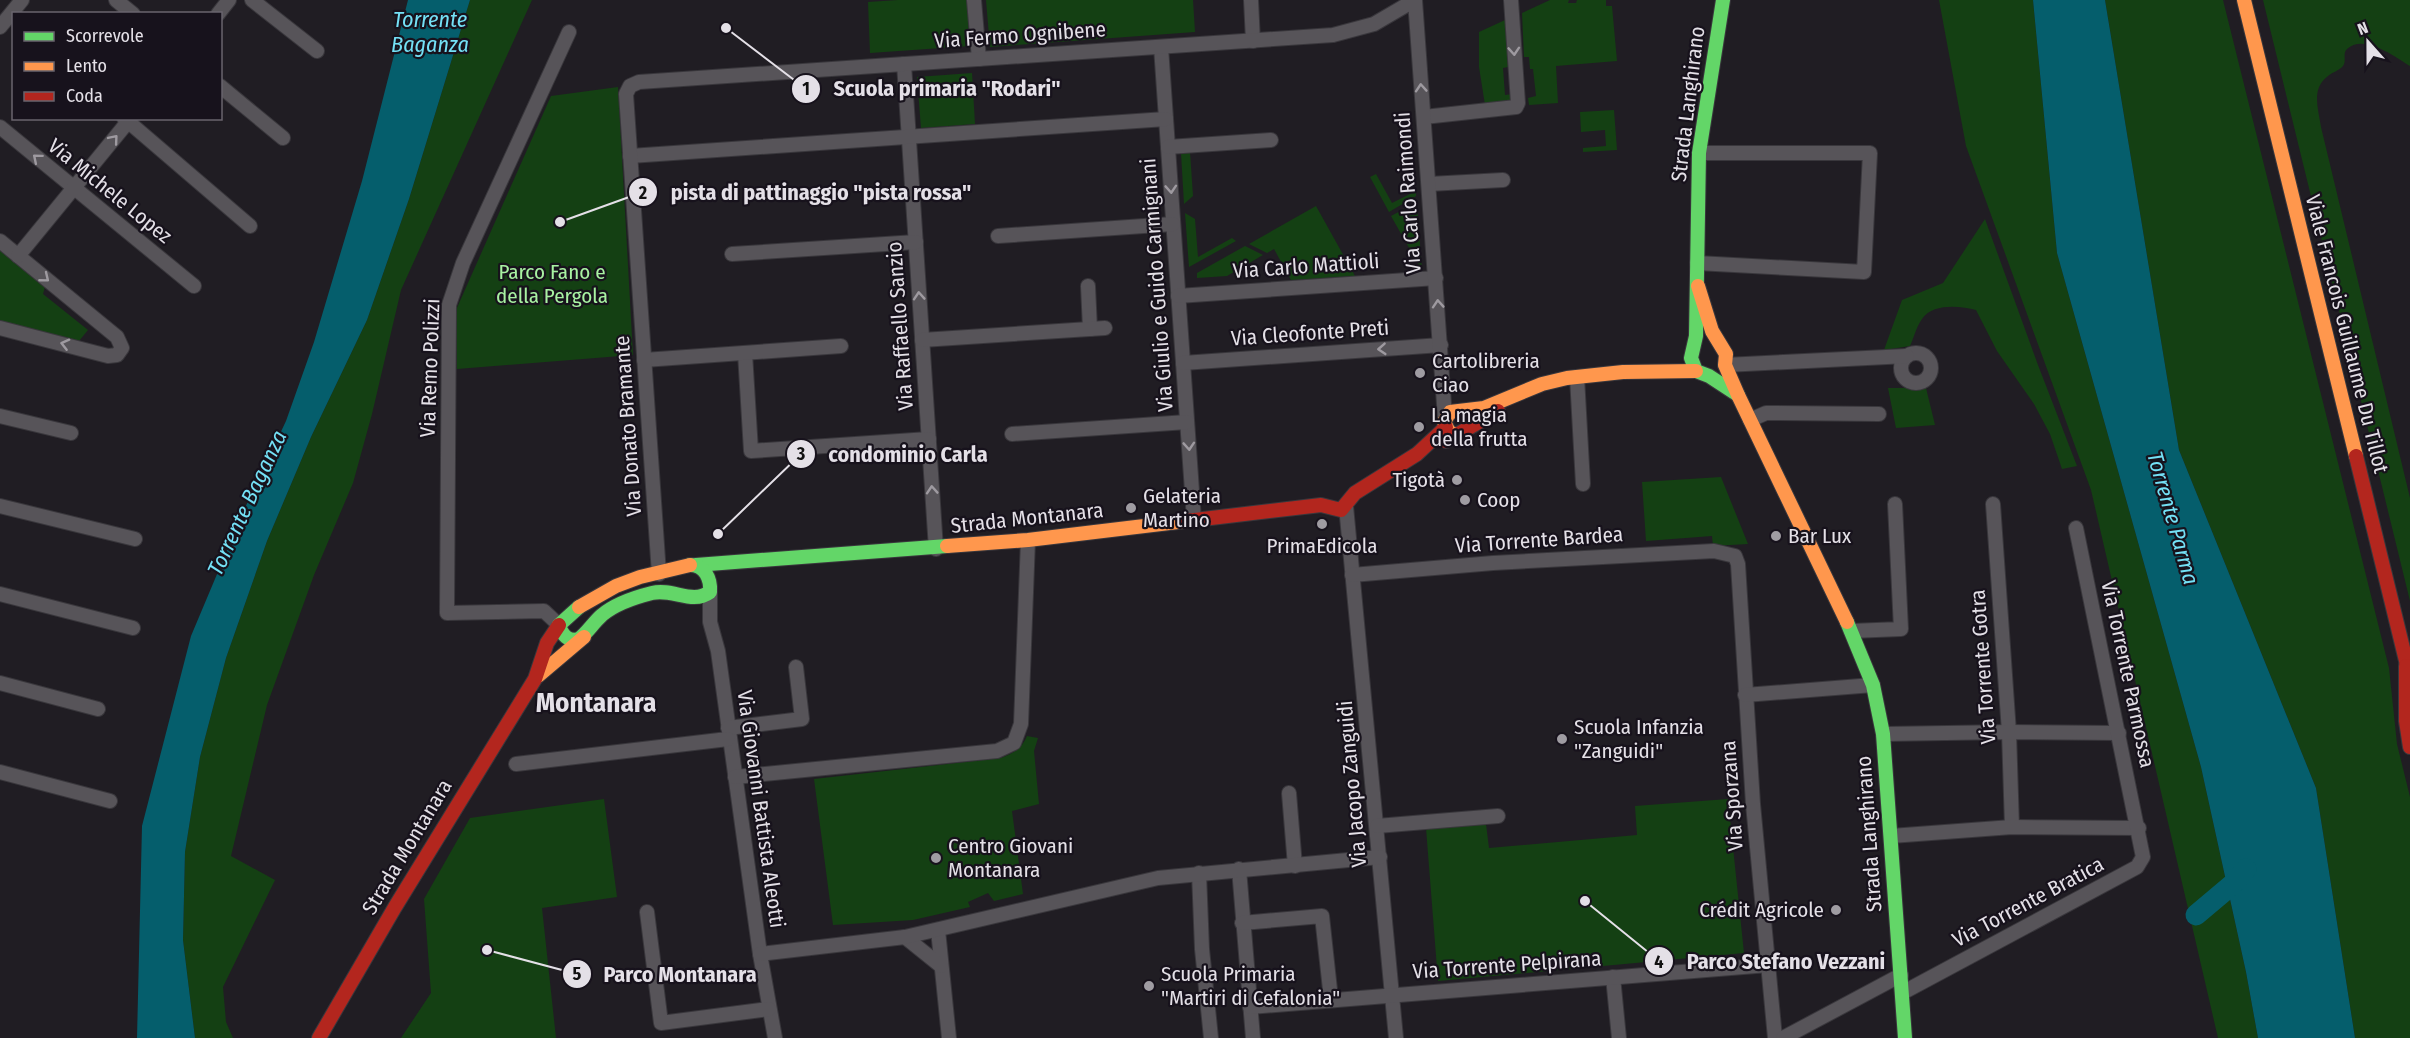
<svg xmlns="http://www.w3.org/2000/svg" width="2410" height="1038" font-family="'Fira Sans Condensed',sans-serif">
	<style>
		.green { fill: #144013 }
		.water { fill: #055e6c }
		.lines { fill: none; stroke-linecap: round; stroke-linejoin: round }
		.river { stroke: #055e6c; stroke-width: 21 }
		.street-casing { stroke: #39373c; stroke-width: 16 }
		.fast-casing { stroke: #39373c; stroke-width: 16 }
		.slow-casing { stroke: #39373c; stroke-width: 16 }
		.jam-casing { stroke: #39373c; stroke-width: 16 }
		.street { stroke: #575459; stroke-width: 14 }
		.fast { stroke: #63d668; stroke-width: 14 }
		.slow { stroke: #ff974d; stroke-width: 14 }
		.jam { stroke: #b3261e; stroke-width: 14 }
		.oneway { stroke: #9e9aa0 }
		.poi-dot { fill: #9f9ca2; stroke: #17121c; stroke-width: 2 }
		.labels { text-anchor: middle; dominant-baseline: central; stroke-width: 4.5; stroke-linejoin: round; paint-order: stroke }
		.street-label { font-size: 21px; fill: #e4e0e7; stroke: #17121c }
		.park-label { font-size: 21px; fill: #a8f2a2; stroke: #17121c }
		.poi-label { font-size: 21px; fill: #e4e0e7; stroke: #17121c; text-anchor: start }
		.water-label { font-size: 22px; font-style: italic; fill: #74e1f6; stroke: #17121c }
		.district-label { font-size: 27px; font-weight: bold; fill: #e4e0e7; stroke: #17121c }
		.leader { fill: none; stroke: #e4e0e7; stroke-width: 2 }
		.callout-dot { fill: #e4e0e7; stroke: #17121c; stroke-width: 2 }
		.mark-label { font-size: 18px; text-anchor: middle; font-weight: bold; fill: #111 }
		.callout-label { font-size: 22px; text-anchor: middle; font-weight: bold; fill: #e4e0e7; stroke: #17121c; stroke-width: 4.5; stroke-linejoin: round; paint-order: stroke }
	</style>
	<rect width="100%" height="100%" fill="#201d23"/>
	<!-- green -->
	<g class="green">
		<path d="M470,0H532L401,290L372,414L353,483L314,575L267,705L231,856L275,880L223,987L226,1022L233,1038H195L183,940L185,852L200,757L226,658L267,541L311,437L367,320L409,199Z"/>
		<path d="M898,0H967L970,46L870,53L868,2Z"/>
		<path d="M986,0H1193L1195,32L990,47Z"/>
		<path d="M1550,0H1569L1568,3H1576L1577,0H1606V6H1612L1617,61L1556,66L1558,103L1529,105L1528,98L1536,96L1533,69H1530L1529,57H1524L1522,13Z"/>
		<path d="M1939,0H2033L2057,253L2201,767L2246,972L2258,1038H2218L2091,490L1966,146Z"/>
		<path d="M2105,0H2223L2389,668L2397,744L2410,797V1038H2355L2316,788L2179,450Z"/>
		<path d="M2263,0H2410V66C2396,57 2363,33 2347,49C2342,54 2347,60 2343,66C2339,71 2332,72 2328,76C2311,89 2318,107 2321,127L2410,498V601Z"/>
		<path d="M1505,18H1509L1510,44H1507L1508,67L1503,68L1505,95L1513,94L1511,103L1485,105L1479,67V32L1505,20Z"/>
		<path d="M972,73L975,124L921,128L917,77Z"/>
		<path d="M618,87L633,355L457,369L456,310L551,96Z"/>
		<path d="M1614,110L1617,150L1583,152V148L1606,146L1605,130L1581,132L1580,112Z"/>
		<path d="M1190,152L1193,196L1184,204L1181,153Z"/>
		<path d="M1376,174L1392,203L1416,191V196L1389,212L1370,177Z"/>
		<path d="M1417,205L1422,271H1420L1421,269L1391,216L1406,208L1407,209Z"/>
		<path d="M1316,206L1355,276L1291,280L1274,249L1267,253L1249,244Z"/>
		<path d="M1185,213L1195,219L1198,257L1232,238L1236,241L1189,267Z"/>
		<path d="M1985,219L2038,365L2077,466L2062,469L2050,434L2034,404L1997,351L1976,310C1960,306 1933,303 1922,319C1916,327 1914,338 1910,346L1884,350L1902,300L1943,283Z"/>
		<path d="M0,246L41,285L46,283L43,294L88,330L79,341L62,336L61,340L0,324Z"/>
		<path d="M1245,246L1263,255L1227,276L1197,278V273Z"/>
		<path d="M1888,388H1926L1935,425L1896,428Z"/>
		<path d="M1721,477L1748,544L1713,546L1712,536L1646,541L1642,482Z"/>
		<path d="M1027,736L1038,738L1034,751L1039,804L1012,811L1023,894L994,901L988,893L968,902L970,907L913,920L833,925L814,779L1001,758C1013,754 1022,748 1027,736Z"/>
		<path d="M604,799L617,897L542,908L556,1038H401L431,993L424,899L470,818Z"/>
		<path d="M1728,799L1744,953L1438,981L1426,828L1486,824L1489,848L1637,835L1635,806Z"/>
	</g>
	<!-- water -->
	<g class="water">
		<path d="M408,0H470L409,199L367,320L311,437L267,541L226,658L200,757L185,852L183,940L195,1038H137L142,826L191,636L244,510L286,421L314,342L362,181Z"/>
		<path d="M2033,0H2105L2179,450L2316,788L2355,1038H2258L2246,972L2201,767L2057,253Z"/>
	</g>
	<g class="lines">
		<!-- river -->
		<path class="river" d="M2196,915L2234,883L2246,869"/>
		<!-- street casing -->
		<g class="street-casing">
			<g id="street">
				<path d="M116,0L133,14"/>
				<path d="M252,0L317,51"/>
				<path d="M974,0L979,59"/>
				<path d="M1251,0L1253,41"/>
				<path d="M218,14L229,0"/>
				<path d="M0,27L22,0"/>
				<path d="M1161,47L1194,520"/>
				<path d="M904,64L936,549"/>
				<path d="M220,86L283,138"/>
				<path d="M1424,117L1516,107L1518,103L1511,0"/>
				<path d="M124,118L250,226"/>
				<path d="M0,127L194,286"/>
				<path d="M1168,147L1271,140"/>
				<path d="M630,156L1166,119"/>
				<path d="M1429,184L1503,180"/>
				<path d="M998,236L1173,224"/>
				<path d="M0,241L117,337L122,348L117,355L108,356L0,328"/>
				<path d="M732,254L916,242"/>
				<path d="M18,256L131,118"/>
				<path d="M1697,263L1864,272L1870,153H1699"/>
				<path d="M1088,286L1090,329"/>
				<path d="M1178,296L1436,278"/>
				<path d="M922,340L1105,328"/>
				<circle cx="1916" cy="368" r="15"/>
				<path d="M745,353L751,451L929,439"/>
				<path d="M644,360L841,346"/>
				<path d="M1183,363L1441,345"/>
				<path d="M1725,365L1907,356"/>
				<path d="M1577,377L1583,484"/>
				<path d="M0,416L71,433"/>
				<path d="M1750,420L1766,413L1879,414"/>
				<path d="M1012,434L1187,422"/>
				<path d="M1993,504L2009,732L2012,827"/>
				<path d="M0,506L135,539"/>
				<path d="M1346,506L1396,1038"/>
				<path d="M659,574L626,94L630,86L639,82L1333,35L1374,24L1415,0L1445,418"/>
				<path d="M1352,575L1493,563L1714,551L1735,556L1738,564L1753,804L1775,1038"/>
				<path d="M710,592V622L718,651L760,954L775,1038"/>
				<path d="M0,594L133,628"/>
				<path d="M559,625L544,611L447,613L449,305L463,263L569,32"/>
				<path d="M1851,631L1901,629L1895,504"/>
				<path d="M0,683L98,709"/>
				<path d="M1745,695L1873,685"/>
				<path d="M728,728L802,719L796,667"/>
				<path d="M1883,734L2009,732L2119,733"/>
				<path d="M516,764L728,739"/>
				<path d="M0,772L110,801"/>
				<path d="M735,777L997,751L1014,743L1021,724L1028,540"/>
				<path d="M1289,793L1295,866"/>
				<path d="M1377,826L1498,816"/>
				<path d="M1891,836L2012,827L2139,828"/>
				<path d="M1239,869L1253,1038"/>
				<path d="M1199,873L1202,949L1211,1038"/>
				<path d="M647,912L661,1023L769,1009"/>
				<path d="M1242,923L1322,916L1331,999"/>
				<path d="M938,930L949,1038"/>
				<path d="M905,937L941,966"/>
				<path d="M760,954L905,937L1158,878L1380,857"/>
				<path d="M1613,977L1619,1038"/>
				<path d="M1902,993L2137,867L2143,857L2076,528"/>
				<path d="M1250,1007L1768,965"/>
				<path d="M1783,1038L1901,975"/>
			</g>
		</g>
		<!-- fast casing -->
		<g class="fast-casing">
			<g id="fast">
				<path d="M1723,0L1699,153L1696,336L1691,358L1696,371L1709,376L1738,395"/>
				<path d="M696,565L947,546"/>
				<path d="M579,607L559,625C562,635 568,642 579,639C588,632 593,623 602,615C615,604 636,597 652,593C673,588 692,605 710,592C711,579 705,565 690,565"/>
				<path d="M1847,622L1873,685L1883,734L1905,1038"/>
			</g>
		</g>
		<!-- slow casing -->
		<g class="slow-casing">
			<g id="slow">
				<path d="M2244,0L2356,456"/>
				<path d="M1698,286L1712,331L1726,354L1725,365L1738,395L1847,622"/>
				<path d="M1454,434L1449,432L1444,422L1450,412L1484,408L1542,384L1567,378L1623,372L1696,371"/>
				<path d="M947,546L1028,540L1186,521"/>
				<path d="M579,607L616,586L640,577L690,565"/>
				<path d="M538,676L584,637"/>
			</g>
		</g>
		<!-- jam casing -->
		<g class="jam-casing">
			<g id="jam">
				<path d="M1446,441L1498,411"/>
				<path d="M2356,456L2410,677"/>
				<path d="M1186,521L1321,505L1341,510L1355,493L1417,454L1446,427"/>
				<path d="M2406,666V721L2410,747"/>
				<path d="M319,1038L395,907L535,679L547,643L559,625"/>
			</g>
		</g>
		<!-- street -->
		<use href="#street" class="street"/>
		<!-- fast -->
		<use href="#fast" class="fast"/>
		<!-- slow -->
		<use href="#slow" class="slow"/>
		<!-- jam -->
		<use href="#jam" class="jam"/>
	</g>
	<!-- one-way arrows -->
	<defs><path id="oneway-chevron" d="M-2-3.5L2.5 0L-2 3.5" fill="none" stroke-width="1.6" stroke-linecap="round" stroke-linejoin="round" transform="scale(1.5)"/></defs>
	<g class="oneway">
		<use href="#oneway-chevron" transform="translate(1514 51) rotate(86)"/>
		<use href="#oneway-chevron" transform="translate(1421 88) rotate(-94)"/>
		<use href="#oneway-chevron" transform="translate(114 139) rotate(-50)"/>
		<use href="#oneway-chevron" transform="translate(37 158) rotate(-140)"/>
		<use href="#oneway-chevron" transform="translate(1171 189) rotate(86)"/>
		<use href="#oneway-chevron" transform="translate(45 278) rotate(39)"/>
		<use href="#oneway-chevron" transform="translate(919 296) rotate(-94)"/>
		<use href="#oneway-chevron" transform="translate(1438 304) rotate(-94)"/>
		<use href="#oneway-chevron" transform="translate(65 344) rotate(-166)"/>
		<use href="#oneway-chevron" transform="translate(1382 349) rotate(176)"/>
		<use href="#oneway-chevron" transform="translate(1189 446) rotate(86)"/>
		<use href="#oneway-chevron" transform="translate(932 490) rotate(-94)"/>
	</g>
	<!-- markers -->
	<g class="poi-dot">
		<circle cx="1420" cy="373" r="6"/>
		<circle cx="1419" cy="427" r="6"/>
		<circle cx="1457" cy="480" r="6"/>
		<circle cx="1465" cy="500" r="6"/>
		<circle cx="1131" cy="508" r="6"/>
		<circle cx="1322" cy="524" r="6"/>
		<circle cx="1776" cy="536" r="6"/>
		<circle cx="1562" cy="739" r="6"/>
		<circle cx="936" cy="858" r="6"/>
		<circle cx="1836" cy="910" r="6"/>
		<circle cx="1149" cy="986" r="6"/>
	</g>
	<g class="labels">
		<!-- street labels -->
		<g class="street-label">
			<text transform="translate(1020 35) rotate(-4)">Via Fermo Ognibene</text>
			<text transform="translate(1688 104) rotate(-83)">Strada Langhirano</text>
			<text transform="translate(110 191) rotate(39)">Via Michele Lopez</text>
			<text transform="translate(1408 193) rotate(-94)">Via Carlo Raimondi</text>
			<text transform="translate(1306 266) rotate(-4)">Via Carlo Mattioli</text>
			<text transform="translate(1157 285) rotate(-94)">Via Giulio e Guido Carmignani</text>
			<text transform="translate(900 326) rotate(-94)">Via Raffaello Sanzio</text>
			<text transform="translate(1310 333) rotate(-4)">Via Cleofonte Preti</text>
			<text transform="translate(2347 334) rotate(76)">Viale Francois Guillaume Du Tillot</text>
			<text transform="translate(430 368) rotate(-88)">Via Remo Polizzi</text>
			<text transform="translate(628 426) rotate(-94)">Via Donato Bramante</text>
			<text transform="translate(1027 518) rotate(-6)">Strada Montanara</text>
			<text transform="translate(1539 540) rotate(-4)">Via Torrente Bardea</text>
			<text transform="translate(1983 667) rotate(-94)">Via Torrente Gotra</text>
			<text transform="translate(2128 674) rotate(78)">Via Torrente Parmossa</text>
			<text transform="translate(1352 784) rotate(-95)">Via Jacopo Zanguidi</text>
			<text transform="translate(1732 796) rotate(-94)">Via Sporzana</text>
			<text transform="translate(761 809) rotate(82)">Via Giovanni Battista Aleotti</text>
			<text transform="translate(1869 834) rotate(-94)">Strada Langhirano</text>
			<text transform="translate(407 847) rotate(-59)">Strada Montanara</text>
			<text transform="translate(2028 902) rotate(-28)">Via Torrente Bratica</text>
			<text transform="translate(1507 965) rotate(-4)">Via Torrente Pelpirana</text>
		</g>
		<!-- park labels -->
		<g class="park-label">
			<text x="552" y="272">Parco Fano e<tspan x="552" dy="24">della Pergola</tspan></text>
		</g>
		<!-- poi labels -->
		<g class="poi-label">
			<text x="1432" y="361">Cartolibreria<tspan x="1432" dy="24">Ciao</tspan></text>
			<text x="1431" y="415">La magia<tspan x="1431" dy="24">della frutta</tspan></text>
			<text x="1445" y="480" text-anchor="end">Tigotà</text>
			<text x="1143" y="496">Gelateria<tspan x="1143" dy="24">Martino</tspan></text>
			<text x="1477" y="500">Coop</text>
			<text x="1788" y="536">Bar Lux</text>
			<text x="1322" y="546" text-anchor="middle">PrimaEdicola</text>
			<text x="1574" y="727">Scuola Infanzia<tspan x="1574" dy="24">"Zanguidi"</tspan></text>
			<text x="948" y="846">Centro Giovani<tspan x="948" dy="24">Montanara</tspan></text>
			<text x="1824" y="910" text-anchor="end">Crédit Agricole</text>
			<text x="1161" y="974">Scuola Primaria<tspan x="1161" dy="24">"Martiri di Cefalonia"</tspan></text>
		</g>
		<!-- water labels -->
		<g class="water-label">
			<text x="430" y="19">Torrente<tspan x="430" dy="25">Baganza</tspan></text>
			<text transform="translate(247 503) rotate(-65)">Torrente Baganza</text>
			<text transform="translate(2173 518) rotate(74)">Torrente Parma</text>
		</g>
		<!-- district labels -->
		<g class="district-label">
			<text x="596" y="703">Montanara</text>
		</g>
	</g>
	<!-- callouts -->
	<path class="leader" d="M726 28L806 89M560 222L643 192M718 534L801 454M1585 901L1659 961M487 950L577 974"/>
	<g class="callout-dot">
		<circle cx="726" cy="28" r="6"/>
		<circle cx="560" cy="222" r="6"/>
		<circle cx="718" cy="534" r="6"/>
		<circle cx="1585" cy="901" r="6"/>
		<circle cx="487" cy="950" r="6"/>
		<circle cx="806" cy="89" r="15"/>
		<circle cx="643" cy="192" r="15"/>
		<circle cx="801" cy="454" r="15"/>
		<circle cx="1659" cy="961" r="15"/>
		<circle cx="577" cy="974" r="15"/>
	</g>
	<g class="mark-label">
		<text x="806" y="95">1</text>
		<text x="643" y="199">2</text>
		<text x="801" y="460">3</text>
		<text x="1659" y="968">4</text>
		<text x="577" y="980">5</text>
	</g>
	<g class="callout-label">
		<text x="947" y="96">Scuola primaria "Rodari"</text>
		<text x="821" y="200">pista di pattinaggio "pista rossa"</text>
		<text x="908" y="462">condominio Carla</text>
		<text x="1786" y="969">Parco Stefano Vezzani</text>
		<text x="680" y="982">Parco Montanara</text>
	</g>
	<!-- legend -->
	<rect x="12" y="12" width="210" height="108" fill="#17121c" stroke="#69646d" stroke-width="1.5"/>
	<rect x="24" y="32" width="30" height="9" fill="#63d668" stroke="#69646d" stroke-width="1.5"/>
	<text x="66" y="42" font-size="18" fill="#e4e0e7">Scorrevole</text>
	<rect x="24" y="62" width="30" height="9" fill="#ff974d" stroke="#69646d" stroke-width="1.5"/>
	<text x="66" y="72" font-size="18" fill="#e4e0e7">Lento</text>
	<rect x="24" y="92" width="30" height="9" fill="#b3261e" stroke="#69646d" stroke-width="1.5"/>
	<text x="66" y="102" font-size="18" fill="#e4e0e7">Coda</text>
	<!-- north arrow -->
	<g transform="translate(2368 42) rotate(339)" stroke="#17121c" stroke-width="4.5" paint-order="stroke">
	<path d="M0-4.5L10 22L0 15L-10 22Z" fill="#e4e0e7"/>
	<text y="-9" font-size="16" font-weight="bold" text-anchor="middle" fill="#e4e0e7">N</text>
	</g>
</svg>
